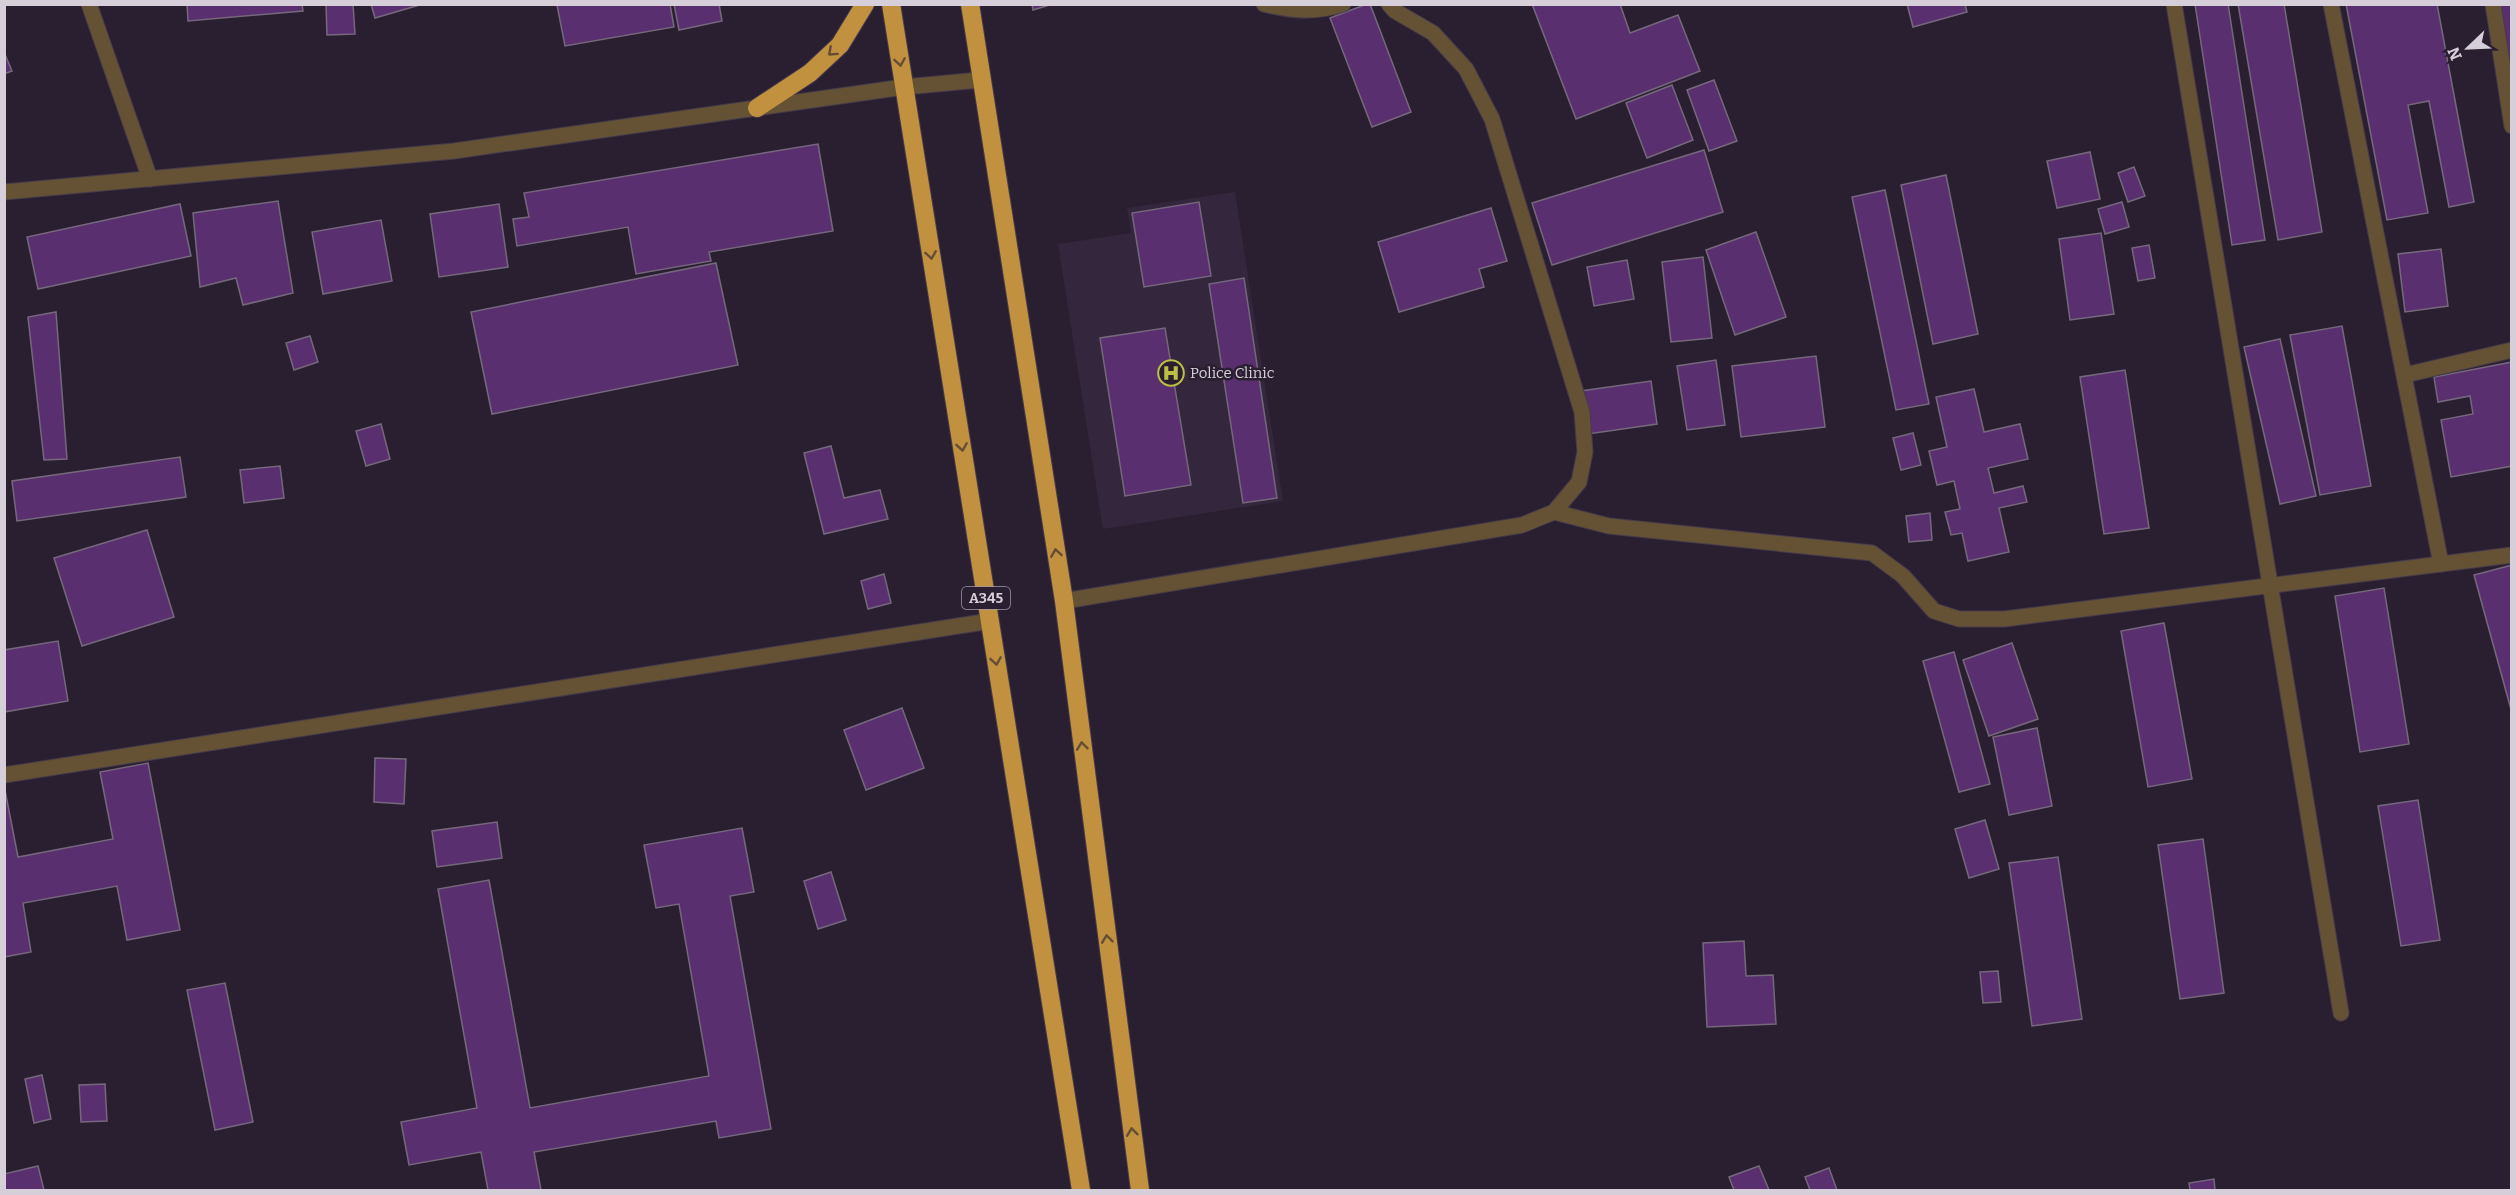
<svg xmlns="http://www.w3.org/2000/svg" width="2516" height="1195" font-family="Bitter,serif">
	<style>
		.built { fill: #34263c }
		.building { fill: #5a2f70; stroke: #75687c; stroke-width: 1.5 }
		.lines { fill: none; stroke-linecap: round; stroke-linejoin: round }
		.street-casing { stroke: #463b4b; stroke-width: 17 }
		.highway-casing { stroke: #463b4b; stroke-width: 20 }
		.street { stroke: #655234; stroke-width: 15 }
		.highway { stroke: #c1913f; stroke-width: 18 }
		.oneway { stroke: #664d36 }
		.labels { text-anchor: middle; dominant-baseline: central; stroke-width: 5; stroke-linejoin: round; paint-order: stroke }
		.shield { fill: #2a1f30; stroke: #a29aa7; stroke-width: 1.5 }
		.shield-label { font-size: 14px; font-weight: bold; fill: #d6cfda }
		.poi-label { font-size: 15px; fill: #d6cfda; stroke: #2a1f30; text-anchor: start }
	</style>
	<rect width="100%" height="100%" fill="#2a1f30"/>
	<!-- built -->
	<path class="built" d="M1235,192L1283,501L1103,529L1058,244L1131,233L1127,208Z"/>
	<!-- building -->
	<g class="building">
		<path d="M187,4H302L303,11L188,21Z"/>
		<path d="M326,4H353L355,34L327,35Z"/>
		<path d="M371,4H423L375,18Z"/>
		<path d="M670,4L674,27L565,46L557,5Z"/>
		<path d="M674,4H719L722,21L679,30Z"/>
		<path d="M1032,4H1053L1033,10Z"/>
		<path d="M1367,4H1370L1411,112L1372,127L1330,18Z"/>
		<path d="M1532,4H1620L1630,33L1678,15L1700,71L1576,119Z"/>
		<path d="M1907,4H1965L1967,12L1913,27Z"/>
		<path d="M2195,4H2228L2265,240L2232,245Z"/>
		<path d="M2238,4H2284L2322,232L2278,240Z"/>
		<path d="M2346,4H2437L2474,202L2449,207L2429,101L2408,105L2428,213L2387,220Z"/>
		<path d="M2500,4H2512V79Z"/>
		<path d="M4,52L12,71L4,74Z"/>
		<path d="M1714,80L1737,141L1709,151L1687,90Z"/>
		<path d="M1672,85L1693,140L1647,158L1626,103Z"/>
		<path d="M818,144L833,231L709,252L711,261L636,274L628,227L517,246L513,219L529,217L524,193Z"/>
		<path d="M1704,150L1723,212L1552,265L1532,203Z"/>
		<path d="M2090,152L2100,199L2057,208L2047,161Z"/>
		<path d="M2134,167L2145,196L2128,202L2118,173Z"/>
		<path d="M1946,175L1978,334L1933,344L1901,185Z"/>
		<path d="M1885,190L1929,404L1896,410L1852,197Z"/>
		<path d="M278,201L293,293L243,305L236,278L200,287L193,213Z"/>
		<path d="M1199,202L1211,276L1144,287L1132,213Z"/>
		<path d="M2122,202L2129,227L2105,234L2098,209Z"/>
		<path d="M180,204L191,256L38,289L27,237Z"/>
		<path d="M499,204L508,267L439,277L430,214Z"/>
		<path d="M1491,208L1507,261L1479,269L1484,287L1399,312L1378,242Z"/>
		<path d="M381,220L392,281L323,294L312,232Z"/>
		<path d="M1756,232L1786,317L1735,335L1706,250Z"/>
		<path d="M2101,233L2114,314L2070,320L2059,239Z"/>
		<path d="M2149,245L2155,278L2138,281L2132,248Z"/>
		<path d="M2441,249L2448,306L2405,312L2398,254Z"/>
		<path d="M1703,257L1712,338L1671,342L1662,262Z"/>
		<path d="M1627,260L1634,299L1594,306L1587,267Z"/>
		<path d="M716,263L738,365L492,414L471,312Z"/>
		<path d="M1244,278L1277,498L1243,503L1209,284Z"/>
		<path d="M56,312L67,459L44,460L28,317Z"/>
		<path d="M2342,326L2371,486L2320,495L2290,335Z"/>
		<path d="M1165,328L1191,485L1125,496L1100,338Z"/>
		<path d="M310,336L318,362L294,370L286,343Z"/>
		<path d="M2280,339L2316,496L2280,504L2244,347Z"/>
		<path d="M1816,356L1825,427L1741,437L1732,366Z"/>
		<path d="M1716,360L1725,425L1687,430L1677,366Z"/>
		<path d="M2512,362V466L2451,477L2441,420L2473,414L2470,396L2438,402L2434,377Z"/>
		<path d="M2125,370L2149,528L2104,534L2080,377Z"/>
		<path d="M1651,381L1657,424L1588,434L1581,391Z"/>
		<path d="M1974,389L1984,432L2020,424L2028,459L1988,468L1994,493L2023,486L2027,502L1999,508L2009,552L1968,561L1962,533L1951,535L1945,512L1960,509L1954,481L1937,485L1929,451L1947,447L1936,397Z"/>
		<path d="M381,424L390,459L366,466L356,431Z"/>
		<path d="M1913,433L1921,465L1901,470L1893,438Z"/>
		<path d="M831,446L844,498L880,490L888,519L824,534L804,453Z"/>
		<path d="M180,457L186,497L17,521L12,481Z"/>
		<path d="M280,466L284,498L244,503L240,470Z"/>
		<path d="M1930,513L1932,540L1909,542L1906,516Z"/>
		<path d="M147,530L174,617L82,646L54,558Z"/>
		<path d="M2512,565V713L2474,575Z"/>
		<path d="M884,574L891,603L868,609L861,581Z"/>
		<path d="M2384,588L2409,744L2360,752L2335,596Z"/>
		<path d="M2164,623L2192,779L2148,787L2121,631Z"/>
		<path d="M58,641L68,701L4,712V650Z"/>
		<path d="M2012,643L2038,719L1989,736L1963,660Z"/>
		<path d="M1954,652L1990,784L1959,792L1923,661Z"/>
		<path d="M902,708L924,768L866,790L844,730Z"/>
		<path d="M2037,728L2052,806L2009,815L1993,737Z"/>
		<path d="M375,758L406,759L404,804L374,802Z"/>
		<path d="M148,763L180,930L127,940L117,886L23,903L31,952L4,957V785L18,857L113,839L100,772Z"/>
		<path d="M2418,800L2440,940L2401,946L2378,806Z"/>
		<path d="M1985,820L1999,869L1969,878L1955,829Z"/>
		<path d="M497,822L502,858L437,867L432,831Z"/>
		<path d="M742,828L754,892L730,896L771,1129L719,1138L716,1121L534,1152L541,1190H488L481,1152L409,1165L401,1122L477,1108L438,889L489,880L530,1108L709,1076L679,904L656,908L644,845Z"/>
		<path d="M2203,839L2224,993L2180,999L2158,845Z"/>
		<path d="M2058,857L2082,1019L2032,1026L2009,863Z"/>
		<path d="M831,872L846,920L818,929L804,881Z"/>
		<path d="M1744,941L1746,976L1773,975L1776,1024L1707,1027L1703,943Z"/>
		<path d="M1998,971L2001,1002L1983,1003L1980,972Z"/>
		<path d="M225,983L253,1122L215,1130L187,990Z"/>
		<path d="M42,1075L51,1119L34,1123L25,1079Z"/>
		<path d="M105,1084L107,1121L81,1122L79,1085Z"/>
		<path d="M38,1166L44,1190H4V1174Z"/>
		<path d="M1759,1166L1769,1190H1734L1729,1177Z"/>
		<path d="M1829,1168L1837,1190H1810L1805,1177Z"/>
		<path d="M2214,1179L2215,1190H2190L2189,1183Z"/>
	</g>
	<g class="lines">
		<!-- street casing -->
		<g class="street-casing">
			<g id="street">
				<path d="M89,4L150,179"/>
				<path d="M1264,4C1292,11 1315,13 1343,4"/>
				<path d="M2174,4L2341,1013"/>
				<path d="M2331,4L2441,564"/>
				<path d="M2493,4L2512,126"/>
				<path d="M4,192L454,151L904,87L980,80"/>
				<path d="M2405,375L2512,350"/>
				<path d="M1554,512L1609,526L1872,553L1903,576L1934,611L1959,619H2004L2512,555"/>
				<path d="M1064,601L1522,525L1554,512L1579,482L1585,452L1582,412L1492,119L1466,69L1433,33L1395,11L1389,4"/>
				<path d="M4,775L990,621"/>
			</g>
		</g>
		<!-- highway casing -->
		<g class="highway-casing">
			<g id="highway">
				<path d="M891,4L1081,1190"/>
				<path d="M970,4L1064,601L1140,1190"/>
				<path d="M757,108L810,73L840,45L865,4"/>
			</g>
		</g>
		<!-- street -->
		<use href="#street" class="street"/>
		<!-- highway -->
		<use href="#highway" class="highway"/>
	</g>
	<!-- one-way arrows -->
	<defs><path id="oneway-chevron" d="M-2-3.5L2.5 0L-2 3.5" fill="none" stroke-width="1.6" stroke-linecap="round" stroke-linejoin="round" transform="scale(1.5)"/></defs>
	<g class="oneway">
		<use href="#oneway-chevron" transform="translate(832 52) rotate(138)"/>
		<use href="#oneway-chevron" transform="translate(900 62) rotate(81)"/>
		<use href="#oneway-chevron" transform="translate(931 255) rotate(81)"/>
		<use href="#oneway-chevron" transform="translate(962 447) rotate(81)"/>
		<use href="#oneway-chevron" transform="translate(1056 553) rotate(-99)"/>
		<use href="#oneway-chevron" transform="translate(996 661) rotate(81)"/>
		<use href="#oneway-chevron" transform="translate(1082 746) rotate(-97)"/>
		<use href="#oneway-chevron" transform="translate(1107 939) rotate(-97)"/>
		<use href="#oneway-chevron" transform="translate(1132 1132) rotate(-97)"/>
	</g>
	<!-- icons -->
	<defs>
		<g id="hospital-ring" transform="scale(1.35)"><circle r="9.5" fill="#2a1f30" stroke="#bcbf43" stroke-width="1.5"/><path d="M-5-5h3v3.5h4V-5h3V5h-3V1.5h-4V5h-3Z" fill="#bcbf43"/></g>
	</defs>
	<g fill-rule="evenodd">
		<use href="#hospital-ring" x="1171" y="373"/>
	</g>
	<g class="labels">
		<!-- shield labels -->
		<rect class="shield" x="962" y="587" width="48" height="22" rx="4.5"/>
		<g class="shield-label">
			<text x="986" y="598">A345</text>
		</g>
		<!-- poi labels -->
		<g class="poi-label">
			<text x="1190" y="373">Police Clinic</text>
		</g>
	</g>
	<!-- border -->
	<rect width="2516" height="1195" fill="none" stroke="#d6cfda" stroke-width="12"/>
	<!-- north arrow -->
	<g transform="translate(2468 48) rotate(247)" stroke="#2a1f30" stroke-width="4.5" paint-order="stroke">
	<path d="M0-4.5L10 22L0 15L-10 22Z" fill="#d6cfda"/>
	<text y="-9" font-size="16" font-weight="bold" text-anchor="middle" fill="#d6cfda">N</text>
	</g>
</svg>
